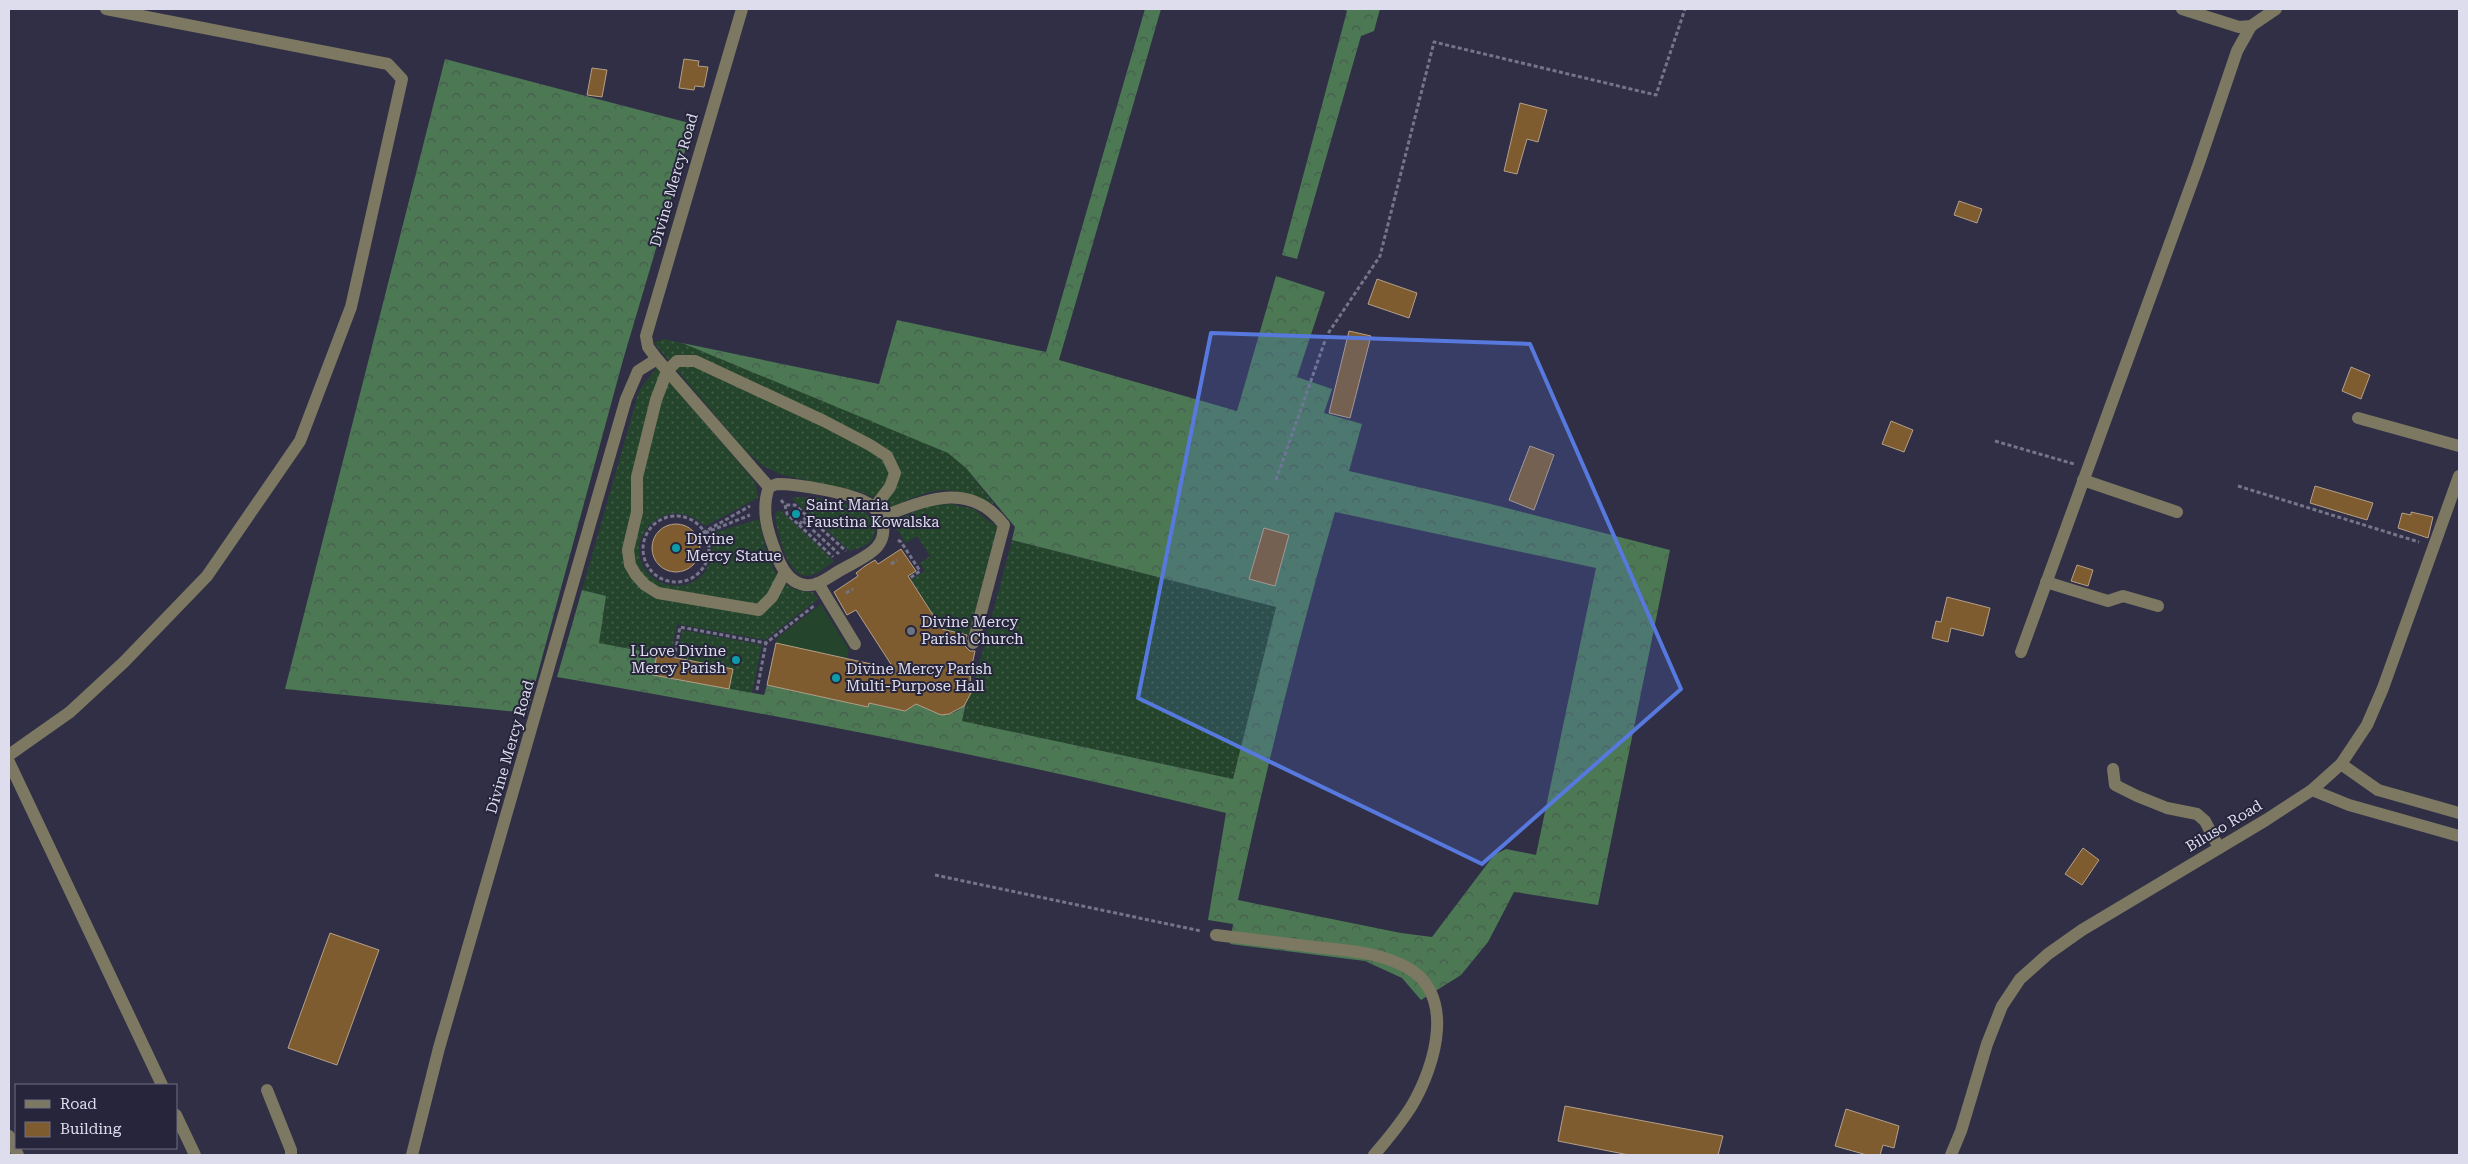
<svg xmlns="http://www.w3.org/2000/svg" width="2468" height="1164" font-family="'Roboto Serif',serif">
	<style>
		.grass { fill: url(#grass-dots) }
		.forest { fill: url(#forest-crowns); fill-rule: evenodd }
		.garden { fill: #24452b }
		.building { fill: #7e5c30; stroke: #b4a088 }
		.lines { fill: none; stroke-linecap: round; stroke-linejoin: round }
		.path { stroke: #757589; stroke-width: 3; stroke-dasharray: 4 2.5; stroke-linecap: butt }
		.minor { stroke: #7c7861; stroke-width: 12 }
		.marked { fill: #5779de; fill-opacity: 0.2; stroke: #5779de; stroke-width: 4; stroke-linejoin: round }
		.culture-dot { fill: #0f9aa8; stroke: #26253b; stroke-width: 2 }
		.worship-dot { fill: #6b7280; stroke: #26253b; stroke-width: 2 }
		.labels { text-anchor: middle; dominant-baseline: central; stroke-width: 4; stroke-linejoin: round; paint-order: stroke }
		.street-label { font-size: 15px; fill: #dddded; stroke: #26253b }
		.poi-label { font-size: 15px; fill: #dddded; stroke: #26253b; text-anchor: start }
	</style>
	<defs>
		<pattern id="grass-dots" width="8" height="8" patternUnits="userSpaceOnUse" patternTransform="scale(1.25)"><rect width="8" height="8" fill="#24452b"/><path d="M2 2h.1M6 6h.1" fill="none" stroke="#435f4a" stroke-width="1.8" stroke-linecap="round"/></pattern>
		<pattern id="forest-crowns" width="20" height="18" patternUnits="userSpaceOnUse" patternTransform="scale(1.25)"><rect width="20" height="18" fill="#4c7854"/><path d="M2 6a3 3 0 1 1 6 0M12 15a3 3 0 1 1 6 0" fill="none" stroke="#475d4e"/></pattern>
	</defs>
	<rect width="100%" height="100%" fill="#302f46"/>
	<!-- grass -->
	<g class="grass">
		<path d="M663,339L682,343L778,381L948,453L966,468L995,505C945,482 936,488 887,509L879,500L861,492L782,475L763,466L744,449L654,343Z"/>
		<path d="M657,367L751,477L756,485L758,498L705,526C666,489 616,542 651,576C660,584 672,587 683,585C708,581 716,556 710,534L759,519C766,551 772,593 813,592L818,599L765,640L677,624L671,657L599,643L606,596L582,590L639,391Z"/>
		<path d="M798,497C818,497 877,503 875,531C874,545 861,547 850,551L791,498Z"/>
		<path d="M952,504L974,509L997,527L969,635L942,629L911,580L925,571L920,563L930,556L917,536L906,543L892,522L929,505Z"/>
		<path d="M778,510L782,512L834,561C826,567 818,575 807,576C787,577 777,531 775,515Z"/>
		<path d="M1012,540L1276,607L1233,779L962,721L983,650Z"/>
		<path d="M682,630L762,645L752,693L729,689L733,669L677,658Z"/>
	</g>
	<!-- forest -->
	<g class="forest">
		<path d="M1145,9H1161L1059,360L1237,411L1276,276L1325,292L1297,377L1332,389L1324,413L1362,424L1349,471L1487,503L1670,550L1598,905L1514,892L1488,942L1461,975L1421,1000L1402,978L1365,961L1230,944L1233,924L1208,920L1226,813C1005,758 781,716 557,677L582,590L606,596L599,643L657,654L653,675L764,695L767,685L868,707L869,703L905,711L919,702C932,716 953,720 966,703L962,721L1233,779L1276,607L1012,540L1015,527L966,468L948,453L682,343L879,384L897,320L1046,352ZM1335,512L1596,568L1536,855L1506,849L1494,855L1432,937L1401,933L1238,900C1266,769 1298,640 1335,512Z"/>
		<path d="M1343,9H1380L1374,31L1361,36L1297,259L1282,255L1347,11Z"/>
		<path d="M445,59L693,124L623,360L527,713L285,689Z"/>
	</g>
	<!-- garden -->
	<path class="garden" d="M821,604L849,650L847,659L776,643L777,638Z"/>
	<!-- building -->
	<g class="building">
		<path d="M684,59L699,61L698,66L708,67L704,87L695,86L694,90L679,88Z"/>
		<path d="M592,68L607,70L602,97L587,95Z"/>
		<path d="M1520,103L1547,110L1538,142L1527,139L1517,174L1504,171Z"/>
		<path d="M1959,201L1982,209L1977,223L1954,215Z"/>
		<path d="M1377,279L1417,293L1409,318L1368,304Z"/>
		<path d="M1349,331L1371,336L1350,418L1329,413Z"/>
		<path d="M2351,367L2370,375L2361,399L2342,391Z"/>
		<path d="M1891,421L1913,430L1904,452L1882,444Z"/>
		<path d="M1530,446L1554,455L1534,510L1509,500Z"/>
		<path d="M2315,486L2373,503L2367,520L2310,503Z"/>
		<path d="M2411,512L2433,517L2428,538L2398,528L2402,513L2411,515Z"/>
		<circle cx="676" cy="548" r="24"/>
		<path d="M1264,528L1289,535L1275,586L1249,579Z"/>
		<path d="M901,549L916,571L908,576L942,629L967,635L965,646L970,651H975L970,674L971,693L964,706L949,714L941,715L916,704L905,711L869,703L868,707L767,685L776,643L894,669L856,610L847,615L834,592L858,576L856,573L865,566L875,560L878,564Z"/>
		<path d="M2077,565L2093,570L2088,586L2071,581Z"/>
		<path d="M1947,597L1990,608L1983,636L1951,628L1948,642L1932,638L1936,621L1941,622Z"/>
		<path d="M657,654L733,669L729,689L653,675Z"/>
		<path d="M2083,848L2099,860L2082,885L2065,874Z"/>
		<path d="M330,933L379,950L337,1065L288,1048Z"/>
		<path d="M1565,1106L1723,1136L1718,1155H1629L1558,1141Z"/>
		<path d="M1846,1109L1899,1126L1894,1148L1883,1145L1880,1155H1867L1835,1146Z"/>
	</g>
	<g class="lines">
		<!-- path -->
		<g class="path">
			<path d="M1995,441L2074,464"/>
			<path d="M1276,480L1327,335L1380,256L1434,42L1656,95L1685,9"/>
			<path d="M2238,486L2419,542"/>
			<path d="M781,500L785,505L787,514L799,525L807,516L795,505H785"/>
			<circle cx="676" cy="549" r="33"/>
			<path d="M807,516L846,551"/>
			<path d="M803,521L839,554"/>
			<path d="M799,525L833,557"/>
			<path d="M705,533L750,515"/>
			<path d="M697,536L750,506"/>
			<path d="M898,540L901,542L920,571L910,578"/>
			<path d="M891,564L897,560"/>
			<path d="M846,593L853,589"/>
			<path d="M674,658L680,627L766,643"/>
			<path d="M757,690L766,643L815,605"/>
			<path d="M935,875L1201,931"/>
		</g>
		<!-- minor -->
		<g class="minor">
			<path d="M742,9L646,336L648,347L657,359L769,487"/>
			<path d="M2182,9L2239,27L2251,26L2276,9"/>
			<path d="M2358,418L2459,446"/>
			<path d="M2083,480L2177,512"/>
			<path d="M777,484C797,484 853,493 869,504C876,508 882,517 883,526C884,533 883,540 877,547C868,557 851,564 839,571C827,578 815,589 801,584C787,580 780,565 776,553C767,531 761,509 769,487Z"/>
			<path d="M881,517C924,501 969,479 1004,525L973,643"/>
			<path d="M785,572L772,597L759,610L658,593L645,585L636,575L630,565L628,550L637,512V477L656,400L667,371L677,361H695L824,421L870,445L887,456L895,473L890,487L874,508"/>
			<path d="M2046,582L2108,601L2123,596L2158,606"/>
			<path d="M818,583L855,644"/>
			<path d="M2021,652L2198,166L2237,51L2251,26"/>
			<path d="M9,755L70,712L124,662L207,576L300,441L351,307L402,79L388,64L106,9"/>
			<path d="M9,762L162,1085"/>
			<path d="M2341,764L2378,790L2459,813"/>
			<path d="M2113,769L2115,785L2137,796L2167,808L2197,814L2205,821L2219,848"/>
			<path d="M2312,790L2349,805L2459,836"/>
			<path d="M1216,935C1249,939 1282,943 1315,947C1343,950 1374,952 1400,964C1459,989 1436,1065 1411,1107C1400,1124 1387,1140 1374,1155"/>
			<path d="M267,1090L291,1150V1155"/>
			<path d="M176,1115L195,1155"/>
			<path d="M9,1136L18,1155"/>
			<path d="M412,1155L439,1048L626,399L638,371L657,359"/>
			<path d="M1951,1155L1961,1131L1987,1044L2002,1006L2020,979L2048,954L2082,930L2266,820L2312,790L2341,764L2367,725L2383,688L2459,476"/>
		</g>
	</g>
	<!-- marked area -->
	<path class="marked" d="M1211,333L1530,344L1681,689L1482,864L1138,698Z"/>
	<!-- markers -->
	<g class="culture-dot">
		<circle cx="796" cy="514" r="5"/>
		<circle cx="676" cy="548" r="5"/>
		<circle cx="736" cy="660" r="5"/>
		<circle cx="836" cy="678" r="5"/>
	</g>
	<circle class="worship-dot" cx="911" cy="631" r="5"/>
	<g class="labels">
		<!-- street labels -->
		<g class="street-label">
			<text transform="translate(674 180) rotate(-74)">Divine Mercy Road</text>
			<text transform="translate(510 747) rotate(-74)">Divine Mercy Road</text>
			<text transform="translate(2224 826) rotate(-31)">Biluso Road</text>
		</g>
		<!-- poi labels -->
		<g class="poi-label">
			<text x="806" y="505">Saint Maria<tspan x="806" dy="17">Faustina Kowalska</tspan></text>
			<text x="686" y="539">Divine<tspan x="686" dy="17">Mercy Statue</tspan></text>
			<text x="921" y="622">Divine Mercy<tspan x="921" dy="17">Parish Church</tspan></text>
			<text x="726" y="651" text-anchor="end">I Love Divine<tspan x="726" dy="17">Mercy Parish</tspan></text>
			<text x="846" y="669">Divine Mercy Parish<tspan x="846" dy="17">Multi-Purpose Hall</tspan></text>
		</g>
	</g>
	<!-- border -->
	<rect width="2468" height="1164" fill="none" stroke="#dddded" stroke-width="20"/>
	<!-- legend -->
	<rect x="15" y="1084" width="162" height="65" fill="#26253b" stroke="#6f6f82"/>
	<rect x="25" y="1100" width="25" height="8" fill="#7c7861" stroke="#6f6f82"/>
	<text x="60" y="1109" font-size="15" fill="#dddded">Road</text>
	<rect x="25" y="1122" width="25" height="15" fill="#7e5c30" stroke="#6f6f82"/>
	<text x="60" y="1134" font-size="15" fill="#dddded">Building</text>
</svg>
